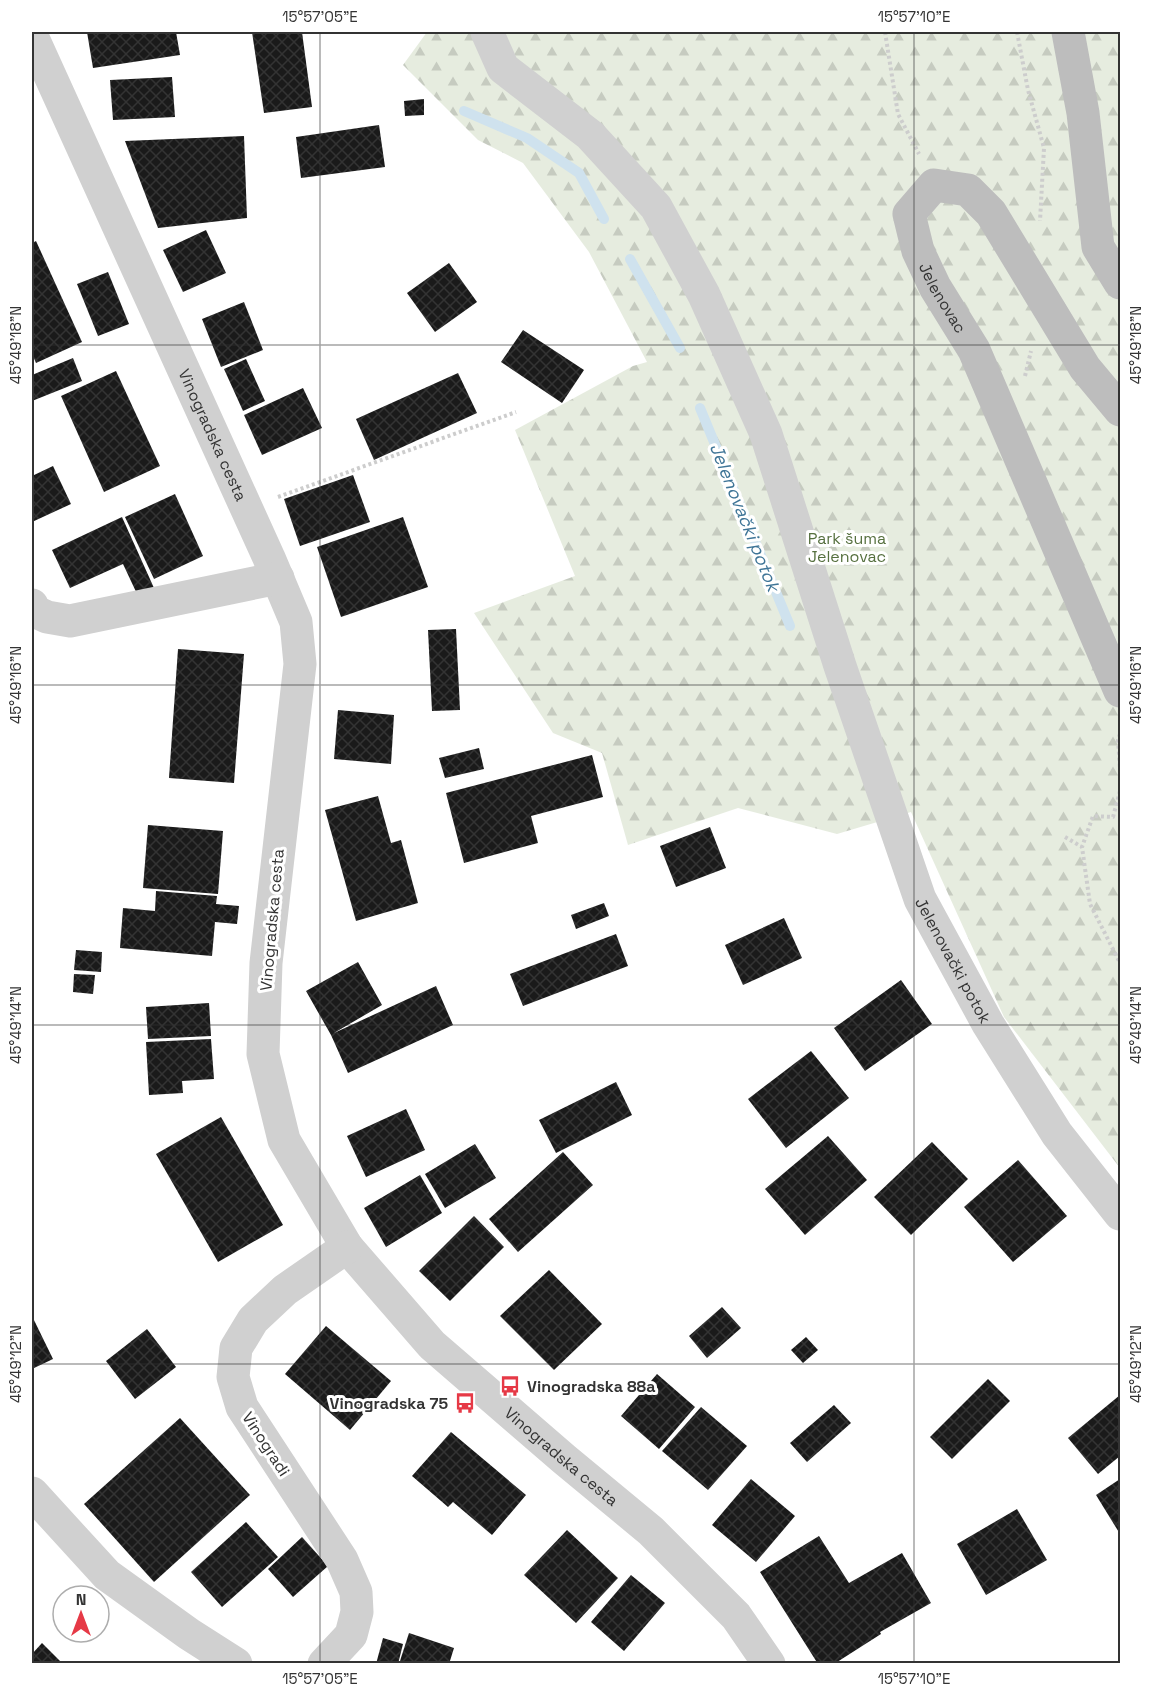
<svg xmlns="http://www.w3.org/2000/svg" width="1152" height="1695" font-family="'Space Grotesk',sans-serif">
	<style>
		.forest { fill: url(#forest-firs) }
		.lines { fill: none; stroke-linecap: round; stroke-linejoin: round }
		.stream { stroke: #cfe2ee; stroke-width: 10 }
		.building { fill: url(#building-cross-hatch) }
		.path { stroke: #cdcdcd; stroke-width: 4; stroke-dasharray: 3 3; stroke-linecap: butt }
		.street { stroke: #d0d0d0; stroke-width: 33 }
		.secondary { stroke: #bdbdbd; stroke-width: 33 }
		.ticks { fill: none; stroke: #333; stroke-width: 1.5; stroke-opacity: 0.45 }
		.labels { text-anchor: middle; dominant-baseline: central; stroke-width: 6; stroke-linejoin: round; paint-order: stroke }
		.street-label { font-size: 16px; fill: #333; stroke: #fff }
		.park-label { font-size: 16px; fill: #56703f; stroke: #fff }
		.poi-label { font-size: 16px; font-weight: bold; fill: #333; stroke: #fff; text-anchor: start }
		.water-label { font-size: 18px; font-style: italic; fill: #3f7597; stroke: #fff }
		.neatline { fill: none; stroke: #333; stroke-width: 2 }
		.ticks-label { font-size: 15px; text-anchor: middle; fill: #333 }
	</style>
	<defs>
		<pattern id="forest-firs" width="22" height="20" patternUnits="userSpaceOnUse" patternTransform="scale(1.5)"><rect width="22" height="20" fill="#e6ecdf"/><path d="M5 1l3.5 6h-7zM16 11l3.5 6h-7z" fill="#c6cbc0"/></pattern>
		<pattern id="building-cross-hatch" width="8" height="8" patternUnits="userSpaceOnUse" patternTransform="scale(1.5)"><rect width="8" height="8" fill="#1a1a1a"/><path d="M0 0l8 8M0 8l8-8" fill="none" stroke="#333"/></pattern>
	</defs>
	<rect width="100%" height="100%" fill="#fff"/>
	<!-- forest -->
	<path class="forest" d="M427,32H1120V1168L1004,1017L911,812L837,834L738,808L628,845L602,753L553,733L474,613L575,576L515,430L633,366L647,362L589,252L523,163L478,140L403,65Z"/>
	<g class="lines">
		<!-- stream -->
		<g class="stream">
			<path d="M464,111L527,138L579,173L604,219"/>
			<path d="M630,259L680,348"/>
			<path d="M700,408L790,626"/>
		</g>
	</g>
	<!-- building -->
	<g class="building">
		<path d="M87,32H176L180,55L93,68Z"/>
		<path d="M252,32H302L312,107L264,113Z"/>
		<path d="M172,77L175,117L113,120L110,80Z"/>
		<path d="M424,99V115L405,116L404,101Z"/>
		<path d="M379,125L385,167L301,178L296,137Z"/>
		<path d="M244,136L247,218L158,228L125,141Z"/>
		<path d="M206,230L226,273L183,292L163,250Z"/>
		<path d="M36,241L82,342L36,363L32,354V243Z"/>
		<path d="M449,263L477,302L435,332L407,293Z"/>
		<path d="M108,272L129,324L98,336L77,284Z"/>
		<path d="M244,302L263,350L221,367L202,319Z"/>
		<path d="M523,330L584,370L562,403L501,362Z"/>
		<path d="M73,358L82,381L32,401V375Z"/>
		<path d="M246,359L265,401L243,411L224,369Z"/>
		<path d="M116,371L160,466L104,492L61,396Z"/>
		<path d="M458,373L477,413L374,460L356,419Z"/>
		<path d="M303,388L322,428L262,455L244,415Z"/>
		<path d="M53,466L71,504L32,522V476Z"/>
		<path d="M353,475L370,522L300,546L284,499Z"/>
		<path d="M175,494L203,556L154,579L125,517Z"/>
		<path d="M122,517L154,588L138,596L123,564L70,588L52,550Z"/>
		<path d="M403,517L428,587L341,617L317,547Z"/>
		<path d="M456,629L460,710L432,711L428,630Z"/>
		<path d="M178,649L244,654L234,783L169,778Z"/>
		<path d="M338,710L394,715L391,764L334,759Z"/>
		<path d="M479,748L484,769L445,778L439,758Z"/>
		<path d="M592,755L603,797L531,816L538,843L464,863L446,793Z"/>
		<path d="M378,796L391,843L401,840L418,903L356,921L325,810Z"/>
		<path d="M148,825L223,831L218,894L143,888Z"/>
		<path d="M710,827L726,868L676,887L660,846Z"/>
		<path d="M156,891L217,896L216,904L239,906L237,924L215,922L212,956L120,948L123,908L155,911Z"/>
		<path d="M604,903L609,916L576,929L571,915Z"/>
		<path d="M784,918L802,958L743,985L725,945Z"/>
		<path d="M616,934L628,966L523,1006L510,974Z"/>
		<path d="M76,950L102,952L101,972L74,970Z"/>
		<path d="M358,962L382,1005L334,1033L436,986L453,1025L348,1073L331,1035L306,991Z"/>
		<path d="M74,974L95,975L93,994L73,992Z"/>
		<path d="M901,980L932,1024L865,1071L834,1028Z"/>
		<path d="M209,1003L211,1036L148,1039L146,1007Z"/>
		<path d="M211,1039L214,1079L182,1081L183,1093L149,1095L146,1042Z"/>
		<path d="M811,1051L849,1098L786,1148L748,1099Z"/>
		<path d="M616,1082L632,1115L556,1153L539,1120Z"/>
		<path d="M406,1109L425,1150L366,1177L347,1136Z"/>
		<path d="M221,1117L283,1225L218,1262L156,1154Z"/>
		<path d="M828,1136L867,1180L805,1235L765,1189Z"/>
		<path d="M932,1142L968,1179L911,1235L874,1197Z"/>
		<path d="M475,1144L496,1178L445,1208L425,1174Z"/>
		<path d="M563,1152L593,1185L518,1252L489,1219Z"/>
		<path d="M1018,1160L1067,1216L1013,1262L964,1207Z"/>
		<path d="M420,1175L442,1213L386,1247L364,1208Z"/>
		<path d="M474,1216L504,1247L450,1301L419,1271Z"/>
		<path d="M549,1270L602,1324L554,1370L500,1316Z"/>
		<path d="M722,1307L741,1328L707,1358L689,1336Z"/>
		<path d="M32,1316L53,1359L32,1369Z"/>
		<path d="M326,1326L391,1381L350,1430L285,1374Z"/>
		<path d="M147,1329L176,1367L135,1399L106,1361Z"/>
		<path d="M806,1337L818,1350L803,1363L791,1350Z"/>
		<path d="M657,1374L695,1407L659,1449L621,1416Z"/>
		<path d="M988,1379L1010,1401L952,1459L930,1437Z"/>
		<path d="M1120,1395V1456L1098,1474L1068,1438Z"/>
		<path d="M834,1405L851,1423L807,1462L790,1443Z"/>
		<path d="M701,1407L747,1446L708,1490L662,1451Z"/>
		<path d="M180,1418L250,1495L154,1582L84,1504Z"/>
		<path d="M451,1432L526,1495L492,1535L453,1502L448,1507L412,1476Z"/>
		<path d="M751,1479L795,1516L756,1562L712,1525Z"/>
		<path d="M1120,1479V1534L1096,1495Z"/>
		<path d="M1017,1509L1047,1560L986,1595L957,1544Z"/>
		<path d="M246,1522L278,1557L222,1607L191,1572Z"/>
		<path d="M567,1530L618,1578L576,1623L524,1575Z"/>
		<path d="M819,1536L849,1583L902,1553L931,1603L880,1632L881,1634L834,1664H818L760,1572Z"/>
		<path d="M302,1537L328,1566L293,1597L268,1569Z"/>
		<path d="M631,1575L665,1603L624,1651L591,1622Z"/>
		<path d="M409,1633L454,1648L449,1664H399Z"/>
		<path d="M383,1638L403,1644L398,1664H376Z"/>
		<path d="M42,1643L63,1664H32V1654Z"/>
	</g>
	<g class="lines">
		<!-- path -->
		<g class="path">
			<path d="M885,32L898,114L919,154"/>
			<path d="M1017,32L1028,90L1044,148L1040,221"/>
			<path d="M1025,376L1031,351"/>
			<path d="M278,497L516,412"/>
			<path d="M1120,734L1118,740L1120,768"/>
			<path d="M1120,791L1113,817L1093,816L1082,847L1090,904L1120,963"/>
			<path d="M1065,837L1082,847"/>
		</g>
		<!-- street -->
		<g class="street">
			<path id="s1" d="M487,32L503,68L590,135L656,207L704,295L766,434L840,666L920,899L988,1024L1057,1134L1120,1214"/>
			<path id="s2" d="M32,36L269,558L296,622L300,664L266,963L263,1054L284,1140L347,1247L432,1345L564,1459L651,1531L736,1616L769,1664"/>
			<path d="M32,605L34,611L47,617L70,621L278,578"/>
			<path d="M32,1493L107,1575L189,1634L236,1664"/>
			<path d="M324,1664L351,1635L357,1612L356,1592L342,1560L242,1407L233,1377L236,1348L253,1320L285,1290L347,1247"/>
		</g>
		<!-- secondary -->
		<g class="secondary">
			<path d="M1068,32L1083,113L1098,247L1120,283"/>
			<path id="s3" d="M1120,410L1085,368L991,213L968,190L934,185L909,214L918,251L935,287L974,350L1120,691"/>
		</g>
	</g>
	<!-- ticks -->
	<path class="ticks" d="M320,32V1664M914,32V1664M32,345H1120M32,685H1120M32,1025H1120M32,1364H1120"/>
	<!-- icons -->
	<defs>
		<g id="bus-bare" transform="scale(1.62)"><path d="M-5-6H5V4H4V6H2V4H-2V6H-4V4H-5ZM-3.5-4V0h7V-4ZM-3.5 1.2v1.5H-2V1.2ZM2 1.2v1.5H3.5V1.2Z" fill="#e63946" stroke="#fff" stroke-width="2.5" paint-order="stroke"/></g>
	</defs>
	<g fill-rule="evenodd">
		<use href="#bus-bare" x="510" y="1386"/>
		<use href="#bus-bare" x="465" y="1403"/>
	</g>
	<g class="labels">
		<!-- street labels -->
		<g class="street-label">
			<text stroke="none"><textPath href="#s3" startOffset="432">Jelenovac</textPath></text>
			<text stroke="none"><textPath href="#s2" startOffset="438">Vinogradska cesta</textPath></text>
			<text transform="translate(272 920) rotate(-85)">Vinogradska cesta</text>
			<text stroke="none"><textPath href="#s1" startOffset="1059">Jelenovački potok</textPath></text>
			<text transform="translate(266 1444) rotate(57)">Vinogradi</text>
			<text stroke="none"><textPath href="#s2" startOffset="1590">Vinogradska cesta</textPath></text>
		</g>
		<!-- park labels -->
		<g class="park-label">
			<text x="847" y="538">Park šuma<tspan x="847" dy="18">Jelenovac</tspan></text>
		</g>
		<!-- poi labels -->
		<g class="poi-label">
			<text x="527" y="1386">Vinogradska 88a</text>
			<text x="448" y="1403" text-anchor="end">Vinogradska 75</text>
		</g>
		<!-- water labels -->
		<g class="water-label">
			<text transform="translate(745 517) rotate(68)">Jelenovački potok</text>
		</g>
	</g>
	<!-- border -->
	<rect width="1152" height="1695" fill="none" stroke="#ffffff" stroke-width="66"/>
	<!-- north arrow -->
	<g transform="translate(81 1614)"><circle r="28" fill="#ffffff" stroke="#adadad" stroke-width="1.5"/>
	<path d="M0-4.5L10 22L0 15L-10 22Z" fill="#e63946"/>
	<text y="-9" font-size="16" font-weight="bold" text-anchor="middle" fill="#333333">N</text>
	</g>
	<rect x="33" y="33" width="1086" height="1629" class="neatline"/>
	<g class="ticks-label">
		<text x="320" y="22">15°57'05"E</text>
		<text x="914" y="22">15°57'10"E</text>
		<text transform="translate(16 345) rotate(-90)" y="5">45°49'18"N</text>
		<text transform="translate(1136 345) rotate(-90)" y="5">45°49'18"N</text>
		<text transform="translate(16 685) rotate(-90)" y="5">45°49'16"N</text>
		<text transform="translate(1136 685) rotate(-90)" y="5">45°49'16"N</text>
		<text transform="translate(16 1025) rotate(-90)" y="5">45°49'14"N</text>
		<text transform="translate(1136 1025) rotate(-90)" y="5">45°49'14"N</text>
		<text transform="translate(16 1364) rotate(-90)" y="5">45°49'12"N</text>
		<text transform="translate(1136 1364) rotate(-90)" y="5">45°49'12"N</text>
		<text x="320" y="1684">15°57'05"E</text>
		<text x="914" y="1684">15°57'10"E</text>
	</g>
</svg>
